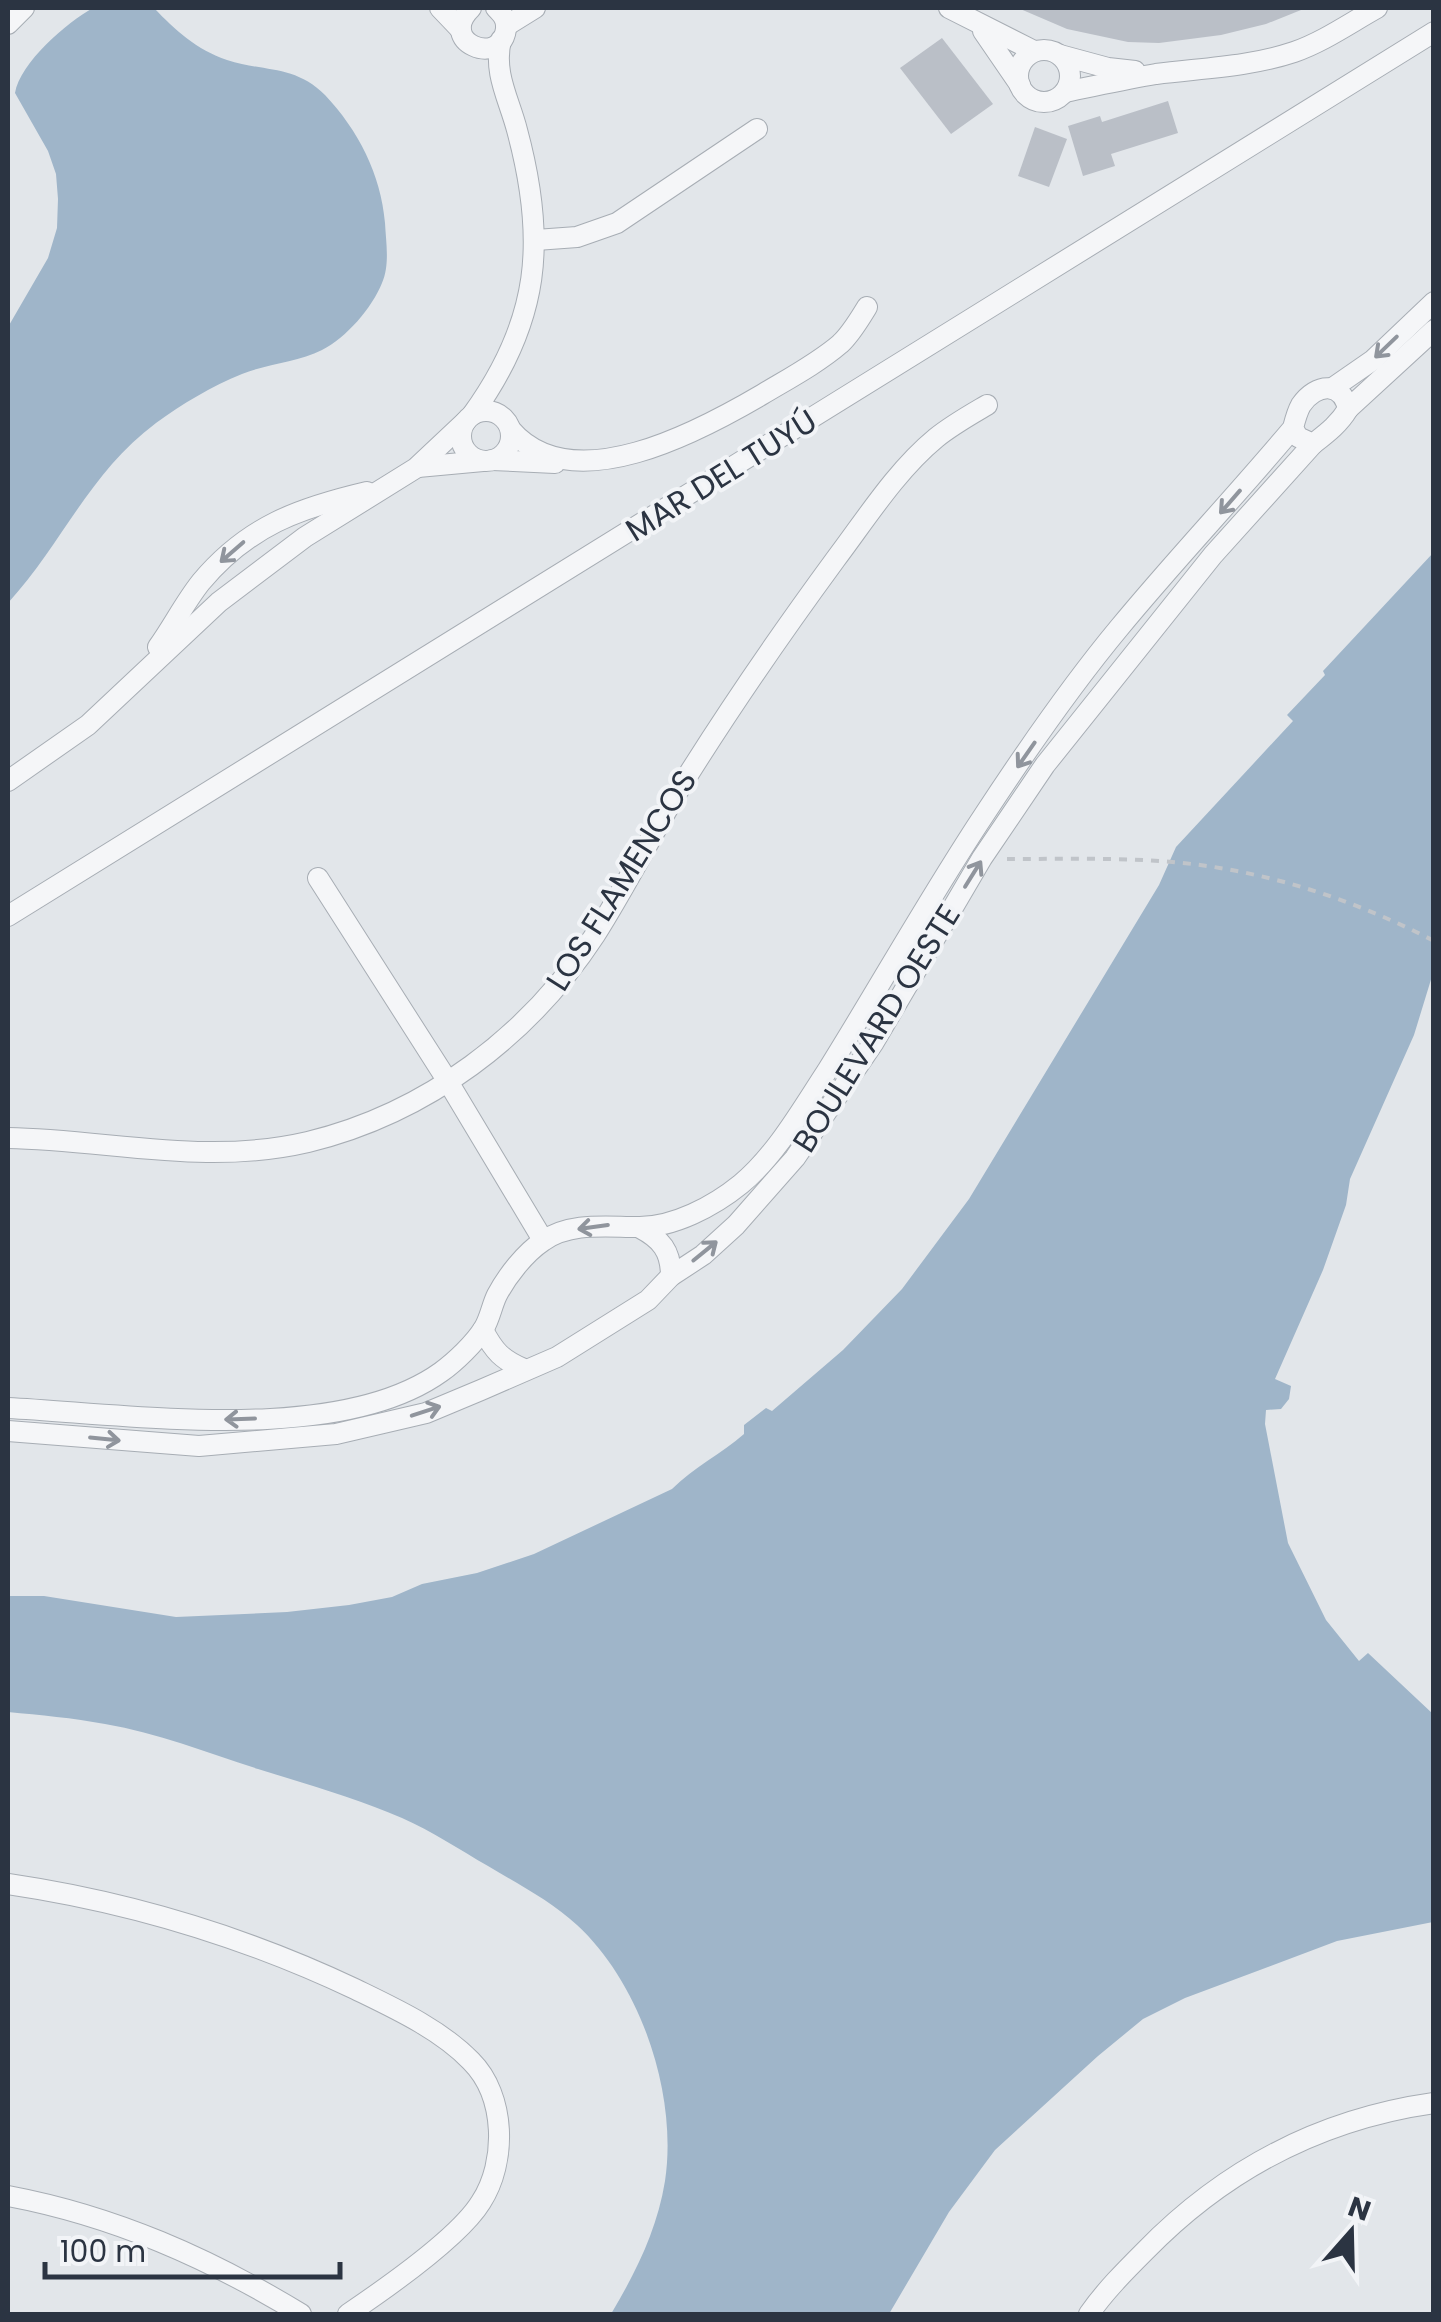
<svg xmlns="http://www.w3.org/2000/svg" width="1441" height="2322" font-family="Poppins,sans-serif">
	<style>
		.water { fill: #9fb5c9 }
		.building { fill: #babfc7 }
		.lines { fill: none; stroke-linecap: round; stroke-linejoin: round }
		.minor-casing { stroke: #a7adb4; stroke-width: 22 }
		.path { stroke: #c0c4c9; stroke-width: 4; stroke-dasharray: 8 8; stroke-linecap: butt }
		.minor { stroke: #f5f6f8; stroke-width: 20 }
		.oneway { stroke: #90959d }
		.labels { text-anchor: middle; dominant-baseline: central; stroke-width: 8; stroke-linejoin: round; paint-order: stroke }
		.street-label { font-size: 32px; fill: #2b3442; stroke: #f2f4f7 }
	</style>
	<rect width="100%" height="100%" fill="#e2e6ea"/>
	<!-- water -->
	<g class="water">
		<path d="M93,8H154C175,30 197,50 227,60C264,72 295,65 325,95C358,130 381,174 385,223C386,242 390,265 382,283C372,308 346,338 322,350C298,362 267,364 242,374C212,386 182,404 156,423C89,473 62,544 8,603V327L48,258L57,228L58,199L56,174L48,151L15,93C20,63 67,22 93,8Z"/>
		<path d="M1433,553V973L1414,1035L1350,1179L1346,1205L1323,1270L1275,1379L1291,1386L1289,1399L1281,1409L1266,1410L1265,1424L1288,1543L1326,1620L1359,1661L1368,1653L1433,1714V1922L1337,1941L1185,1998L1143,2019L1098,2056L995,2150L949,2212L889,2314H611C636,2272 657,2230 665,2181C678,2095 641,1984 577,1925C551,1901 518,1884 488,1866C460,1850 432,1831 402,1818C356,1798 306,1784 258,1769C208,1753 158,1733 105,1724C73,1718 40,1715 8,1712V1596H44L176,1617L287,1612L349,1605L392,1597L422,1584L477,1573L534,1554L672,1489C694,1467 721,1454 744,1434V1425L766,1408L772,1411L843,1350L902,1289L969,1199L1159,885L1176,847L1293,721L1287,715L1325,675L1323,671Z"/>
	</g>
	<!-- building -->
	<g class="building">
		<path d="M1018,8H1306L1266,24L1221,35L1159,43L1128,42L1067,29Z"/>
		<path d="M942,38L993,104L951,134L900,68Z"/>
		<path d="M1168,101L1178,133L1111,154L1115,166L1083,176L1068,126L1100,116L1102,122Z"/>
		<path d="M1035,127L1067,139L1049,187L1018,176Z"/>
	</g>
	<g class="lines">
		<!-- minor casing -->
		<g class="minor-casing">
			<g id="minor">
				<path d="M440,8L461,30"/>
				<path d="M471,8C436,42 501,68 506,29C507,19 502,14 496,8"/>
				<path d="M949,8L1034,51"/>
				<path d="M8,24L24,8"/>
				<path d="M506,26L535,8"/>
				<path d="M983,31L1020,85"/>
				<circle cx="1044" cy="76" r="26"/>
				<path d="M1060,55L1108,68L1135,71"/>
				<path d="M1065,92C1095,86 1126,79 1156,74C1203,68 1249,67 1294,52C1323,42 1350,23 1377,8"/>
				<path d="M536,240L577,237L617,223L757,129"/>
				<path d="M1334,387L1373,360L1434,302"/>
				<path d="M1348,409L1434,330"/>
				<circle cx="486" cy="436" r="25"/>
				<path d="M472,415C540,321 547,241 517,130C509,99 493,73 501,40"/>
				<path d="M511,430C572,501 700,431 763,394C788,379 818,363 840,344C851,334 859,320 867,307"/>
				<path d="M492,460L555,463"/>
				<path d="M418,467L483,461"/>
				<path d="M158,647C173,626 185,602 201,582C248,526 299,508 367,492"/>
				<path d="M8,781L88,725L219,602L305,537L416,468L466,421"/>
				<path d="M318,878L447,1080L543,1240"/>
				<path d="M8,916L1434,32"/>
				<path d="M8,1138C111,1140 205,1166 308,1142C427,1113 529,1036 595,935C625,888 650,838 678,791C727,712 780,635 835,560C866,519 896,471 936,438C952,425 970,415 987,405"/>
				<path d="M640,1228C661,1239 671,1251 671,1276"/>
				<path d="M483,1330C494,1351 502,1360 524,1369"/>
				<path d="M8,1408C129,1414 338,1446 441,1372C455,1362 475,1343 484,1328C490,1318 492,1305 497,1295C507,1276 525,1253 543,1241C570,1222 606,1227 637,1227C673,1228 714,1206 741,1184C776,1155 802,1109 827,1071C880,986 929,898 984,815C1026,751 1070,687 1119,628C1175,560 1236,496 1293,428C1295,420 1297,412 1301,405C1316,383 1342,381 1348,409C1339,424 1327,433 1313,444L1298,437L1293,428"/>
				<path d="M8,1431L199,1446L336,1434L426,1413L481,1390L557,1357L648,1300L671,1276L703,1255L736,1225L795,1158L874,1042L982,858L1045,765L1213,555L1313,444"/>
				<path d="M8,1884C130,1902 243,1936 355,1989C394,2008 440,2029 471,2061C506,2096 507,2162 481,2202C459,2238 385,2289 348,2314"/>
				<path d="M8,2196C114,2216 209,2258 301,2314"/>
				<path d="M1089,2314C1105,2291 1125,2271 1145,2251C1224,2170 1321,2119 1434,2103"/>
			</g>
		</g>
		<!-- path -->
		<path class="path" d="M1007,859C1068,859 1131,857 1192,864C1276,874 1359,902 1434,941"/>
		<!-- minor -->
		<use href="#minor" class="minor"/>
	</g>
	<!-- one-way arrows -->
	<defs><path id="oneway-shaft" d="M-6 0H5M1.5-3L5.5 0L1.5 3" fill="none" stroke-width="1.6" stroke-linecap="round" stroke-linejoin="round" transform="scale(2.5)"/></defs>
	<g class="oneway">
		<use href="#oneway-shaft" transform="translate(1386 347) rotate(136)"/>
		<use href="#oneway-shaft" transform="translate(1230 502) rotate(131)"/>
		<use href="#oneway-shaft" transform="translate(232 552) rotate(139)"/>
		<use href="#oneway-shaft" transform="translate(1026 755) rotate(125)"/>
		<use href="#oneway-shaft" transform="translate(973 874) rotate(-58)"/>
		<use href="#oneway-shaft" transform="translate(593 1227) rotate(172)"/>
		<use href="#oneway-shaft" transform="translate(705 1251) rotate(-39)"/>
		<use href="#oneway-shaft" transform="translate(426 1411) rotate(-18)"/>
		<use href="#oneway-shaft" transform="translate(240 1419) rotate(178)"/>
		<use href="#oneway-shaft" transform="translate(105 1439) rotate(6)"/>
	</g>
	<g class="labels">
		<!-- street labels -->
		<g class="street-label">
			<text transform="translate(721 475) rotate(-32)">MAR DEL TUYÚ</text>
			<text transform="translate(621 880) rotate(-58)">LOS FLAMENCOS</text>
			<text transform="translate(876 1028) rotate(-58)">BOULEVARD OESTE</text>
		</g>
	</g>
	<!-- border -->
	<rect width="1441" height="2322" fill="none" stroke="#2b3442" stroke-width="20"/>
	<!-- north arrow -->
	<g transform="translate(1351 2232) rotate(20)" stroke="#f2f4f7" stroke-width="8" paint-order="stroke">
	<path d="M0-8L18 38L0 25L-18 38Z" fill="#2b3442"/>
	<text y="-15" font-size="28" font-weight="bold" text-anchor="middle" fill="#2b3442">N</text>
	</g>
	<!-- scale -->
	<path d="M45 2262v15h295v-15" fill="none" stroke="#2b3442" stroke-width="5"/>
	<text x="60" y="2262" font-size="30" fill="#2b3442" stroke="#f2f4f7" stroke-width="8" paint-order="stroke">100 m</text>
</svg>
